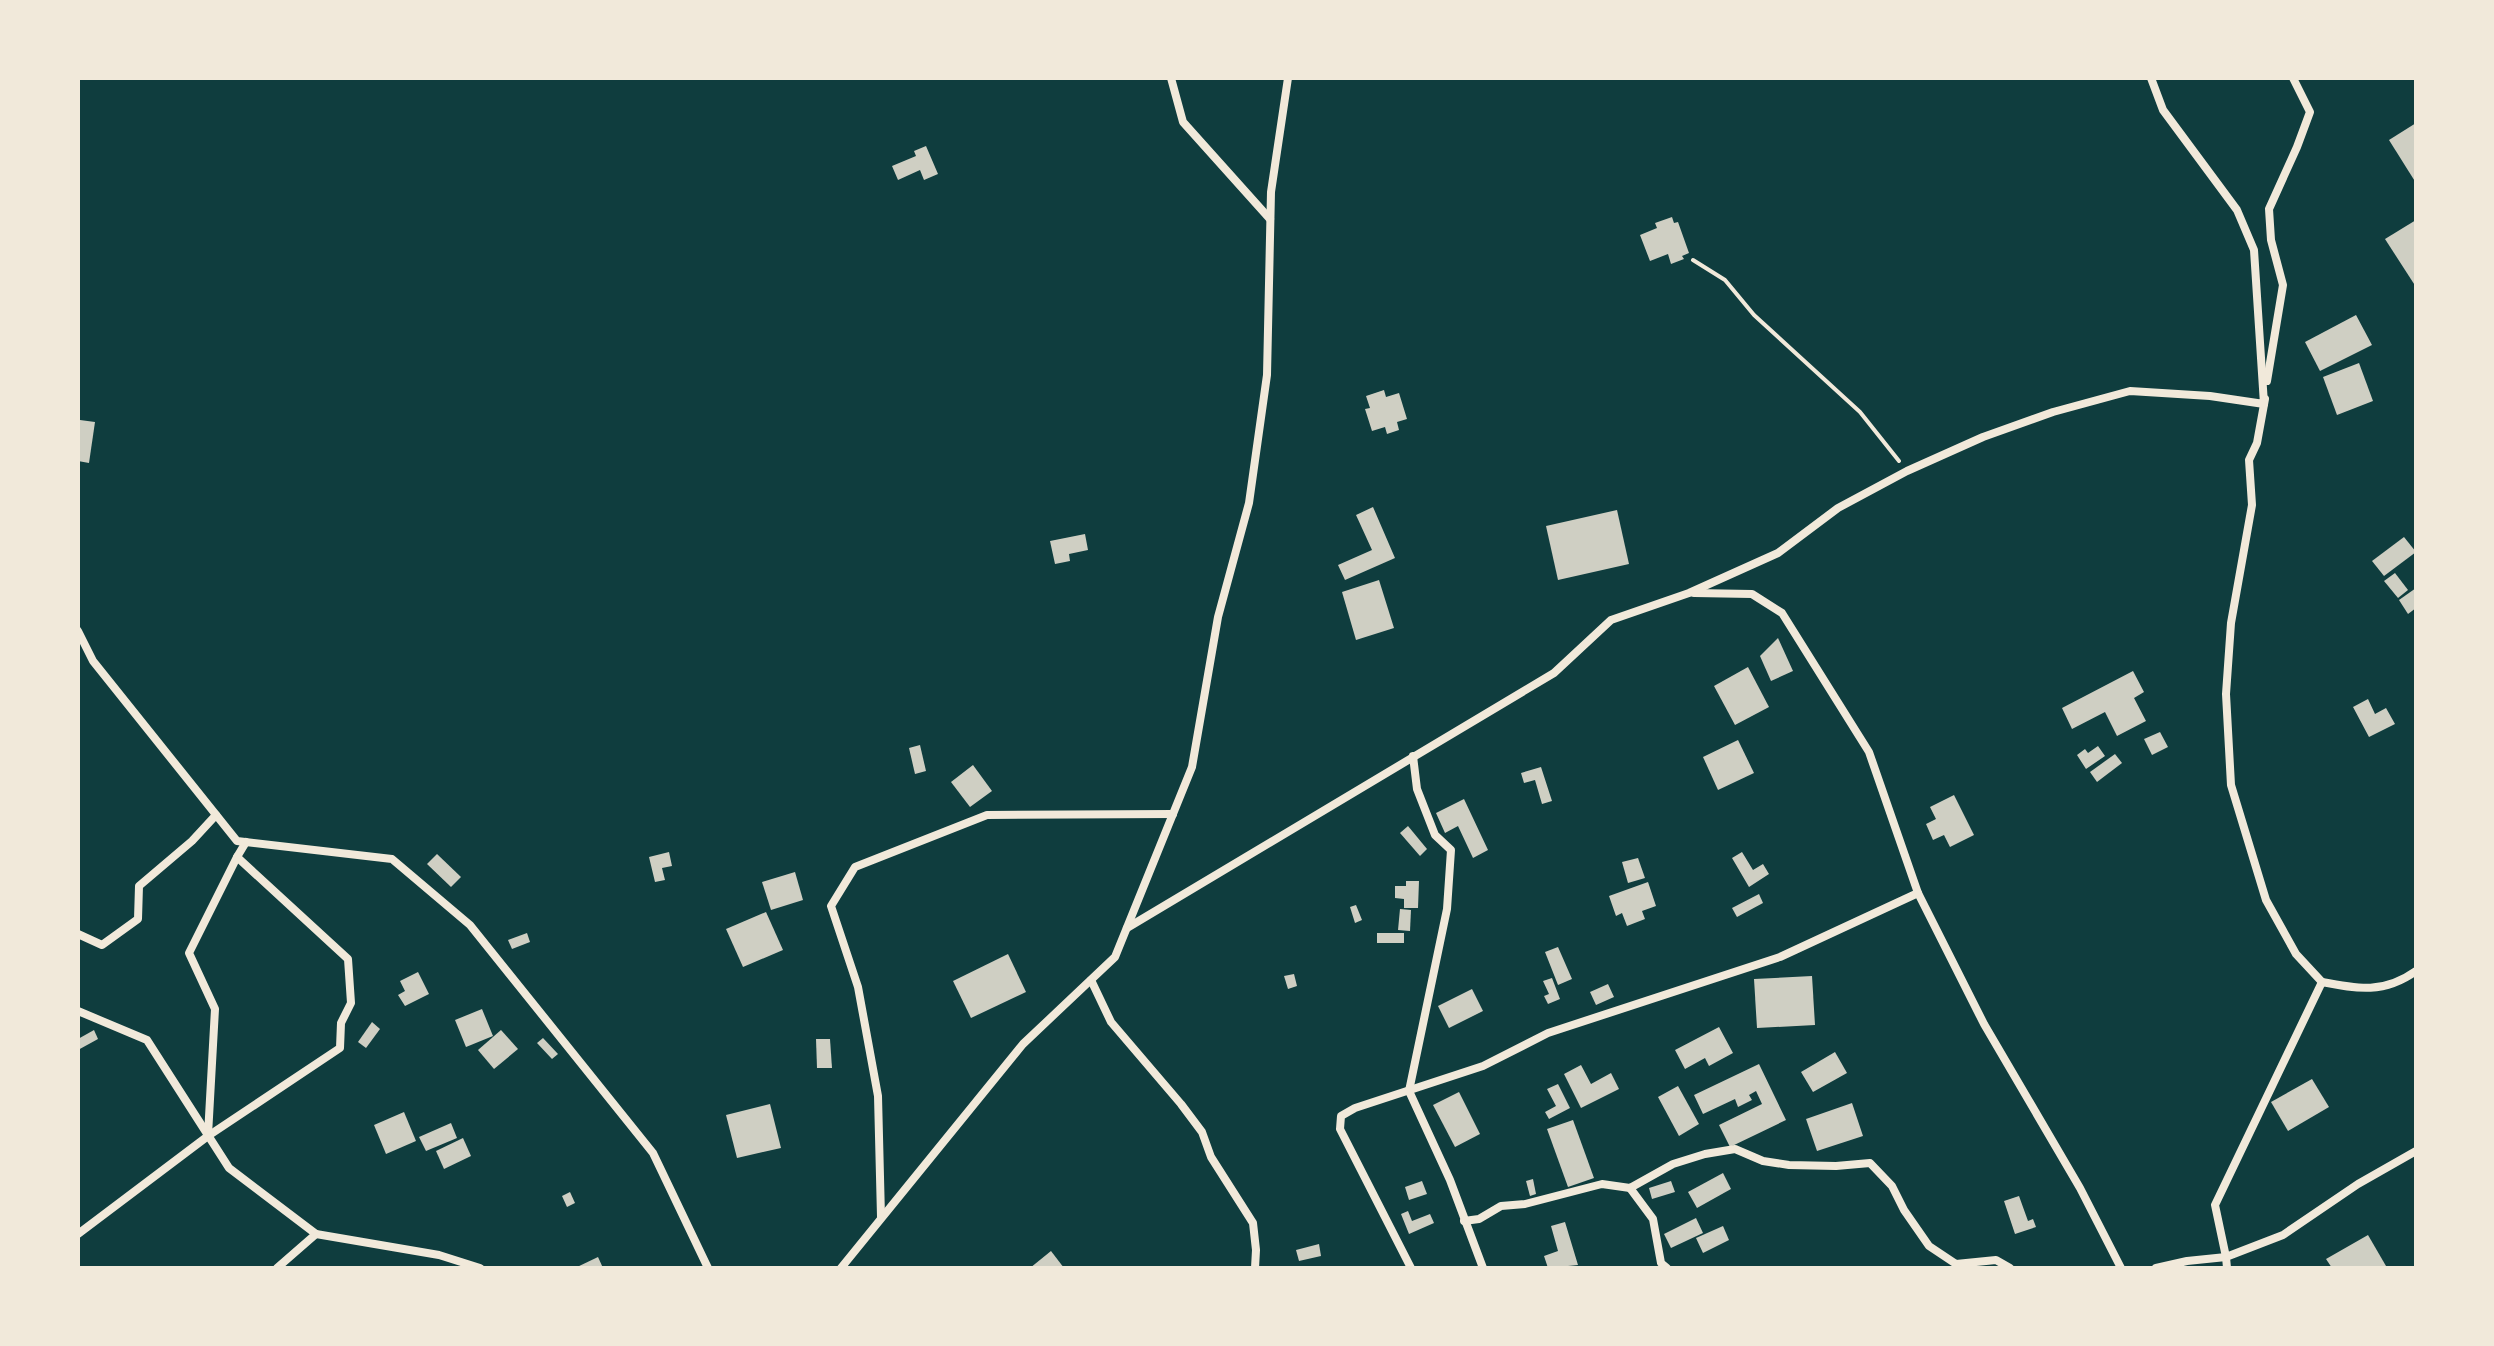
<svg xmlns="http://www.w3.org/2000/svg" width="2494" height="1346" font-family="'Nunito Sans',sans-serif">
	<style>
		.building { fill: #cfcfc3 }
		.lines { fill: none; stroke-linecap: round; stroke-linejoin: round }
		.path { stroke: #f1e9da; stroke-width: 4 }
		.minor { stroke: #f1e9da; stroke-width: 8 }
	</style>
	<rect width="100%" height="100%" fill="#0f3d3e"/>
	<!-- building -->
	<g class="building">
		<path d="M2416,123V183L2389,140Z"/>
		<path d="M926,146L938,174L924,180L920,170L898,180L892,166L916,156L914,151Z"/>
		<path d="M1672,217L1674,223L1678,222L1689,253L1682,256L1684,259L1671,264L1668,254L1650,261L1640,235L1657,228L1655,223Z"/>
		<path d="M2416,220V287L2385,239Z"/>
		<path d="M2356,315L2372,345L2320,371L2305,342Z"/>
		<path d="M2359,363L2373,401L2337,415L2323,377Z"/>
		<path d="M1384,390L1386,397L1399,393L1407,419L1397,422L1399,430L1387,434L1385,427L1372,431L1365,409L1370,408L1366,396Z"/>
		<path d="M80,420L95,422L89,463L78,461Z"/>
		<path d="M1373,507L1395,558L1345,580L1338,565L1372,550L1356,515Z"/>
		<path d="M1617,510L1629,564L1558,580L1546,526Z"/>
		<path d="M1085,534L1088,550L1069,554L1070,561L1055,564L1050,541Z"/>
		<path d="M2404,537L2416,552L2384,576L2372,561Z"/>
		<path d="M2395,573L2408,590L2398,598L2384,581Z"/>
		<path d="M1379,580L1394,628L1356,640L1342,592Z"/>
		<path d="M2416,588V608L2408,614L2399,600Z"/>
		<path d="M1778,638L1793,671L1771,681L1760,656Z"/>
		<path d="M1748,667L1769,707L1735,725L1714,686Z"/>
		<path d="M2133,671L2144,692L2134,698L2146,721L2117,736L2105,712L2072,729L2062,708Z"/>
		<path d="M2368,699L2375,714L2386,708L2395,724L2369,737L2353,707Z"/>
		<path d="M2160,732L2168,747L2152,755L2144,739Z"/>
		<path d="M1738,740L1754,773L1718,790L1703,757Z"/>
		<path d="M920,745L926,771L915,774L909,748Z"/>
		<path d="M2098,746L2105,756L2086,769L2077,755L2085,749L2088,753Z"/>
		<path d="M2115,754L2122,763L2097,782L2090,772Z"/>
		<path d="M973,765L992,791L970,807L951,782Z"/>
		<path d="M1541,767L1552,801L1542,804L1535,780L1524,783L1521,773Z"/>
		<path d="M1954,795L1974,835L1950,847L1944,835L1933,840L1926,824L1936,819L1930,807Z"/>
		<path d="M1464,799L1488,850L1473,858L1458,826L1445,833L1436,813Z"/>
		<path d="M1408,826L1427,849L1420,856L1400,833Z"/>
		<path d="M669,852L672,866L662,868L665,880L655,882L649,857Z"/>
		<path d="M1742,852L1753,870L1763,864L1769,874L1749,887L1732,858Z"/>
		<path d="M437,854L461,877L451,887L427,864Z"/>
		<path d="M1638,858L1645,878L1628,883L1622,862Z"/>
		<path d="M795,872L803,900L771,910L762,882Z"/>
		<path d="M1406,881H1419L1418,908H1404V899L1395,898V886H1406Z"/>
		<path d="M1648,882L1656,906L1642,911L1645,919L1627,926L1622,913L1616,916L1609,896Z"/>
		<path d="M1759,894L1763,903L1737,917L1732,908Z"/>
		<path d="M1356,905L1362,920L1355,923L1350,907Z"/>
		<path d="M1400,909L1411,910L1410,931L1398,930Z"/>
		<path d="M766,912L783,950L743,967L726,929Z"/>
		<path d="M527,933L530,942L512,949L508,940Z"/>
		<rect x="1377" y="933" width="27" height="10"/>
		<path d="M1558,947L1572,979L1558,985L1545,952Z"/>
		<path d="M1008,954L1026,992L971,1018L953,981Z"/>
		<path d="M418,972L429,994L405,1006L398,995L405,991L400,981Z"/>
		<path d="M1294,974L1297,986L1288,989L1284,976Z"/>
		<path d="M1812,976L1815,1025L1757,1028L1754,979Z"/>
		<path d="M1552,978L1560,999L1548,1004L1544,996L1549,994L1543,981Z"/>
		<path d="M1608,984L1614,997L1596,1005L1590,992Z"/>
		<path d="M1472,989L1483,1011L1449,1028L1438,1006Z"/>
		<path d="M482,1009L493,1036L466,1047L455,1020Z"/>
		<path d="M372,1022L380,1029L366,1048L358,1042Z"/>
		<path d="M1719,1027L1733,1053L1709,1066L1705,1058L1685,1069L1675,1050Z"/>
		<path d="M94,1030L98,1039L78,1050V1039Z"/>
		<path d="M501,1030L518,1049L494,1069L478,1050Z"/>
		<path d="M543,1038L558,1054L552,1059L537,1043Z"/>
		<path d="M816,1039H830L832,1068H817Z"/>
		<path d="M1835,1052L1847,1073L1813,1092L1801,1072Z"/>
		<path d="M1759,1064L1786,1120L1730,1147L1719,1125L1762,1104L1756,1091L1749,1095L1752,1100L1738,1107L1735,1099L1703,1114L1694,1095Z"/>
		<path d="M1581,1065L1591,1084L1611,1073L1619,1089L1581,1108L1564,1074Z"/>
		<path d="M2312,1079L2329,1107L2288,1131L2271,1102Z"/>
		<path d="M1558,1084L1570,1108L1549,1119L1545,1112L1556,1106L1547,1089Z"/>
		<path d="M1678,1086L1699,1124L1679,1136L1658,1097Z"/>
		<path d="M1459,1092L1480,1134L1455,1147L1433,1105Z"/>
		<path d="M1852,1103L1863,1136L1817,1151L1806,1119Z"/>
		<path d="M770,1104L781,1148L737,1158L726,1115Z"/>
		<path d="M404,1112L416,1141L386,1154L374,1125Z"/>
		<path d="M1573,1120L1594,1178L1568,1187L1547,1129Z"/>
		<path d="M451,1123L457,1138L426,1151L419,1137Z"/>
		<path d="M463,1138L471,1156L444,1169L436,1151Z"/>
		<path d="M1723,1173L1731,1189L1697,1208L1688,1192Z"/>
		<path d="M1533,1179L1536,1194L1530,1196L1526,1181Z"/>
		<path d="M1422,1181L1427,1194L1409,1200L1405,1187Z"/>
		<path d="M1671,1181L1675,1192L1652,1199L1649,1188Z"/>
		<path d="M570,1192L575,1203L567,1207L562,1196Z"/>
		<path d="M2019,1196L2028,1221L2033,1219L2036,1227L2015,1234L2004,1201Z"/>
		<path d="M1408,1211L1412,1221L1430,1214L1434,1223L1409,1234L1401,1214Z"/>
		<path d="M1696,1218L1703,1233L1671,1248L1664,1234Z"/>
		<path d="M1565,1222L1578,1265L1548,1268L1544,1256L1558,1251L1551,1226Z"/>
		<path d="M1723,1226L1729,1240L1703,1253L1696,1238Z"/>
		<path d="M2368,1235L2386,1266L2332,1268L2326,1259Z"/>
		<path d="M1319,1244L1321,1256L1299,1261L1296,1250Z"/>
		<path d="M1051,1251L1064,1268H1030Z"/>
		<path d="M598,1257L603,1268H575Z"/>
	</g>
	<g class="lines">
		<!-- path -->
		<path class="path" d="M1693,260L1725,280L1754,315L1860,412L1899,461"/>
		<!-- minor -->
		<g class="minor">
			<path d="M1171,78L1183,122L1270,219"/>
			<path d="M2267,381L2283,285L2271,240L2269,209L2297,147L2310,112L2293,78"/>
			<path d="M2265,399L2257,443L2249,460L2252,505L2231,623L2226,694L2231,785L2266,900L2296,954L2322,982"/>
			<path d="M1694,593L1752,594L1782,613L1869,752L1918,893L1984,1024L2080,1188L2121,1268"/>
			<path d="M78,631L93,661L237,841L392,859L470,925L653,1153L708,1268"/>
			<path d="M1413,756L1417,789L1435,835L1451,850L1447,909L1409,1091L1450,1180L1483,1268"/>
			<path d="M1127,928L1554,673L1611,620L1689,593L1778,553L1838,508L1907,471L1983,437L2053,412L2130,391L2210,396L2264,404L2254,250L2237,210L2163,110L2151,78"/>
			<path d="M78,934L102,945L138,919L139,886L192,841L216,815"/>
			<path d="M1091,980L1111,1022L1181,1104L1202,1132L1211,1157L1253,1223L1256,1250L1255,1268"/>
			<path d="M78,1011L147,1040L229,1168L316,1234L277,1268"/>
			<path d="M208,1135L215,1009L189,953L237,857"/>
			<path d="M1630,1188L1653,1219L1661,1263L1667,1268"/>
			<path d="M881,1217L878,1096L858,987L831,906L855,867L987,815L1173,814"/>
			<path d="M1464,1221L1479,1219L1501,1206L1525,1204L1602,1184L1630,1188L1673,1164L1705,1154L1735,1149L1763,1161L1789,1165L1836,1166L1870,1163L1892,1186L1904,1210L1929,1246L1956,1264L1996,1260L2010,1268"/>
			<path d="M78,1234L208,1136L340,1048L341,1023L351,1003L348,959L237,857L246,842"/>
			<path d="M316,1234L439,1255L480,1268"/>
			<path d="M841,1268L1023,1044L1115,957L1192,767L1218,617L1249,503L1267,375L1271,192L1288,78"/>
			<path d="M1411,1268L1340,1129L1341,1116L1355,1108L1483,1066L1548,1033L1780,957L1918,893"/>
			<path d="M2156,1268L2187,1261L2226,1257L2215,1205L2322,982C2358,989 2384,994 2416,971"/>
			<path d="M2227,1268L2226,1257L2283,1235L2358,1184L2416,1151"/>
		</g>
	</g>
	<!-- border -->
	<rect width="2494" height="1346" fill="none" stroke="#f1e9da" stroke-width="160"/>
</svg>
